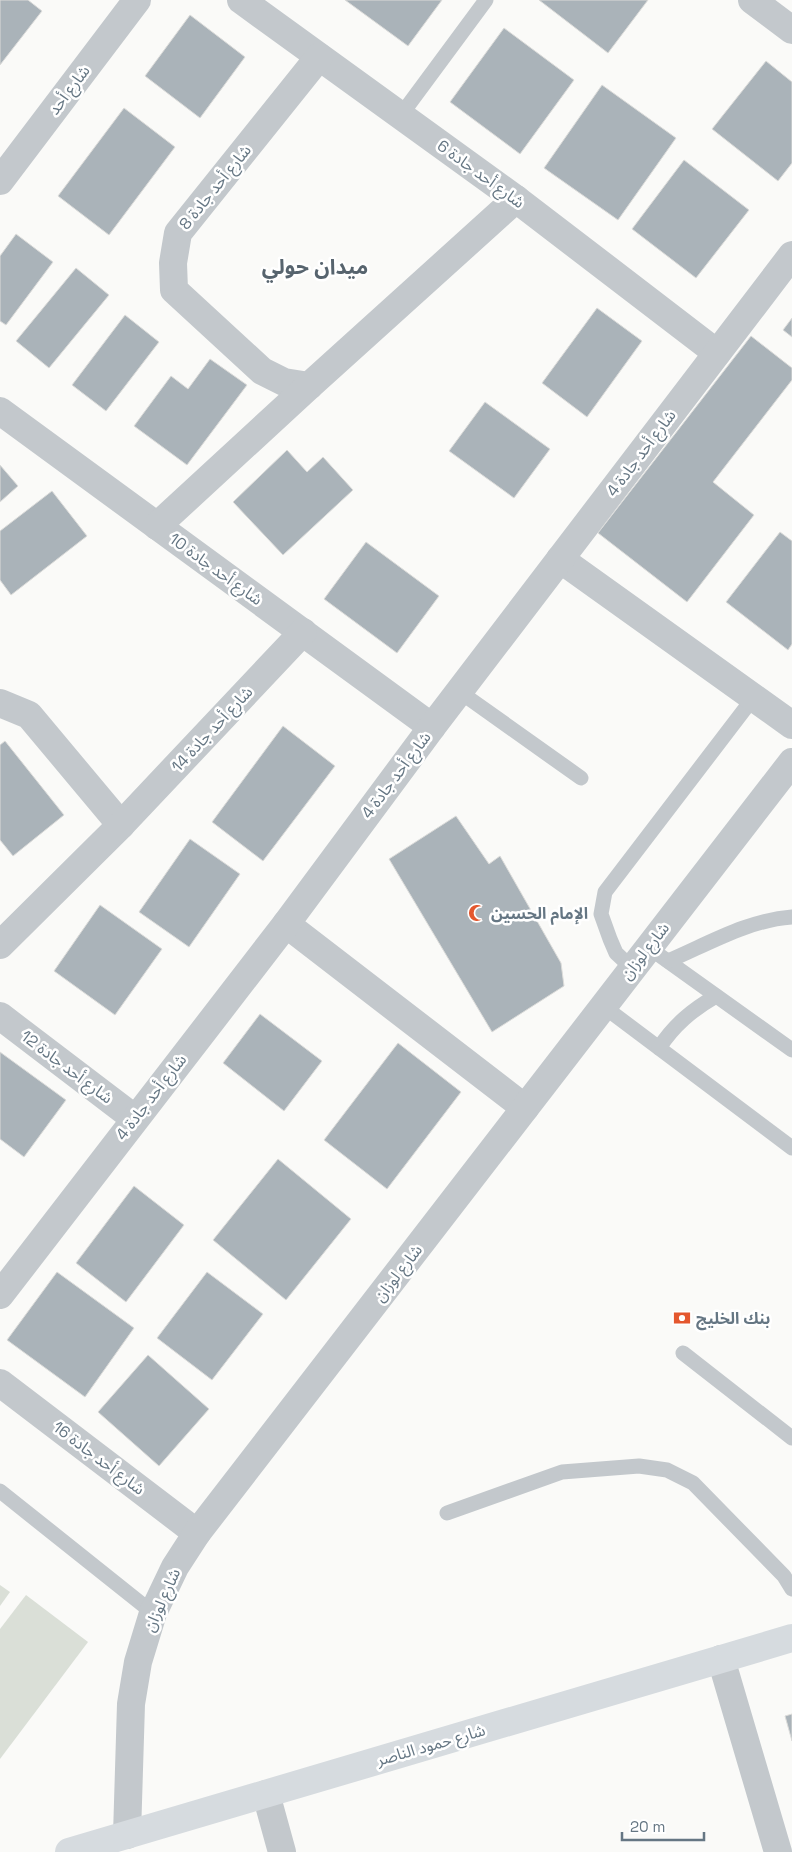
<svg xmlns="http://www.w3.org/2000/svg" width="792" height="1852" font-family="'Space Grotesk','Noto Sans Arabic',sans-serif">
	<style>
		.green { fill: #dadfd7 }
		.building { fill: #aab3b9; stroke: #dcdcda }
		.lines { fill: none; stroke-linecap: round; stroke-linejoin: round }
		.lane { stroke: #c3c8cc; stroke-width: 15 }
		.street { stroke: #c3c8cc; stroke-width: 28 }
		.secondary { stroke: #d6dbdf; stroke-width: 28 }
		.labels { text-anchor: middle; dominant-baseline: central; stroke-width: 5; stroke-linejoin: round; paint-order: stroke }
		.street-label { font-size: 16px; fill: #657683; stroke: #fff }
		.poi-label { font-size: 16px; font-weight: bold; fill: #657683; stroke: #fff; text-anchor: start }
		.district-label { font-size: 21px; font-weight: bold; fill: #57646e; stroke: #fff }
	</style>
	<rect width="100%" height="100%" fill="#fafaf8"/>
	<!-- green -->
	<g class="green">
		<path d="M0,1585L10,1592L0,1606Z"/>
		<path d="M26,1595L88,1642L0,1759V1629Z"/>
	</g>
	<!-- building -->
	<g class="building">
		<path d="M0,0H28L42,11L0,65Z"/>
		<path d="M345,0H442L408,46Z"/>
		<path d="M539,0H648L608,53Z"/>
		<path d="M190,15L245,57L200,118L145,76Z"/>
		<path d="M504,28L574,80L520,154L450,102Z"/>
		<path d="M766,61L792,82V163L778,181L712,129Z"/>
		<path d="M602,85L676,138L618,220L544,168Z"/>
		<path d="M124,108L175,147L109,235L58,196Z"/>
		<path d="M684,160L749,210L696,278L632,229Z"/>
		<path d="M16,234L53,262L6,325L0,321V256Z"/>
		<path d="M76,268L109,295L49,368L16,341Z"/>
		<path d="M597,308L642,341L587,417L542,383Z"/>
		<path d="M125,315L159,342L106,411L72,385Z"/>
		<path d="M792,318V337L783,330Z"/>
		<path d="M751,336L792,368V380L713,482L754,515L687,602L598,533Z"/>
		<path d="M210,359L247,385L187,465L134,426L171,376L188,389Z"/>
		<path d="M485,402L550,449L514,498L449,451Z"/>
		<path d="M287,450L307,472L323,457L353,490L283,555L233,502Z"/>
		<path d="M0,465L18,486L0,502Z"/>
		<path d="M52,491L87,536L11,595L0,580V531Z"/>
		<path d="M780,532L792,541V644L788,650L726,602Z"/>
		<path d="M366,542L439,596L397,653L324,599Z"/>
		<path d="M283,726L335,766L263,861L212,822Z"/>
		<path d="M5,741L64,815L13,856L0,840V745Z"/>
		<path d="M456,816L489,864L500,856L561,963L564,986L492,1032L389,859Z"/>
		<path d="M190,839L240,874L189,947L139,912Z"/>
		<path d="M100,905L162,949L115,1015L54,971Z"/>
		<path d="M260,1014L322,1061L284,1111L223,1063Z"/>
		<path d="M398,1043L461,1092L387,1189L324,1140Z"/>
		<path d="M0,1052L66,1100L24,1157L0,1139Z"/>
		<path d="M278,1159L351,1219L286,1300L213,1240Z"/>
		<path d="M134,1186L184,1225L126,1302L76,1263Z"/>
		<path d="M57,1272L134,1328L85,1397L7,1340Z"/>
		<path d="M207,1272L263,1314L212,1380L157,1338Z"/>
		<path d="M148,1355L209,1409L159,1466L98,1412Z"/>
		<path d="M792,1714V1741L785,1716Z"/>
	</g>
	<g class="lines">
		<!-- lane -->
		<g class="lane">
			<path d="M401,115L486,0"/>
			<path d="M460,692L581,778"/>
			<path d="M648,947L792,1050"/>
			<path d="M668,961C708,944 748,920 792,917"/>
			<path d="M632,968L616,953L610,939L601,914L605,892L754,697"/>
			<path d="M603,1006L792,1148"/>
			<path d="M659,1048C674,1025 692,1010 716,996"/>
			<path d="M683,1353L792,1438"/>
			<path d="M0,1491L153,1613"/>
			<path d="M447,1513L562,1472L639,1466L667,1470L693,1483L784,1576L792,1589"/>
		</g>
		<!-- street -->
		<g class="street">
			<path d="M241,0L516,199L717,353"/>
			<path d="M752,0L792,30"/>
			<path d="M0,181L137,0"/>
			<path d="M309,386L284,382L262,371L174,290L173,263L178,233L319,57"/>
			<path d="M0,411L432,727"/>
			<path d="M157,526L309,386L516,199"/>
			<path d="M560,559L792,725"/>
			<path d="M0,703L29,715L121,825"/>
			<path d="M286,924L525,1108"/>
			<path d="M0,945L121,825L303,632"/>
			<path d="M0,1016L134,1118"/>
			<path d="M0,1295L286,924L432,727L792,255"/>
			<path d="M0,1383L197,1533"/>
			<path d="M721,1659L778,1852"/>
			<path d="M266,1794L282,1852"/>
			<path d="M127,1835L131,1704L138,1662L153,1613L175,1567L197,1533L792,762"/>
		</g>
		<!-- secondary -->
		<path class="secondary" d="M69,1852L792,1638"/>
	</g>
	<!-- icons -->
	<defs>
		<g id="mosque-bare" transform="scale(1.35)"><path d="M3.5-4.9A6 6 0 1 0 3.5 4.9A5 5 0 1 1 3.5-4.9Z" fill="#e4572e" stroke="#fff" stroke-width="2.5" paint-order="stroke"/></g>
		<g id="bank-bare" transform="scale(1.35)"><path d="M-6-4H6V4H-6ZM0-2.3a2.3 2.3 0 1 0 0 4.6a2.3 2.3 0 1 0 0-4.6Z" fill="#e4572e" stroke="#fff" stroke-width="2.5" paint-order="stroke"/></g>
	</defs>
	<g fill-rule="evenodd">
		<use href="#mosque-bare" x="477" y="913"/>
		<use href="#bank-bare" x="682" y="1318"/>
	</g>
	<g class="labels">
		<!-- street labels -->
		<g class="street-label">
			<text transform="translate(69 90) rotate(-53)">شارع أحد</text>
			<text transform="translate(481 174) rotate(36)">شارع أحد جادة 6</text>
			<text transform="translate(215 187) rotate(-51)">شارع أحد جادة 8</text>
			<text transform="translate(641 453) rotate(-53)">شارع أحد جادة 4</text>
			<text transform="translate(216 569) rotate(36)">شارع أحد جادة 10</text>
			<text transform="translate(212 729) rotate(-47)">شارع أحد جادة 14</text>
			<text transform="translate(396 775) rotate(-53)">شارع أحد جادة 4</text>
			<text transform="translate(645 951) rotate(-52)">شارع لوزان</text>
			<text transform="translate(67 1067) rotate(37)">شارع أحد جادة 12</text>
			<text transform="translate(151 1097) rotate(-52)">شارع أحد جادة 4</text>
			<text transform="translate(398 1273) rotate(-52)">شارع لوزان</text>
			<text transform="translate(99 1458) rotate(37)">شارع أحد جادة 16</text>
			<text transform="translate(162 1600) rotate(-66)">شارع لوزان</text>
			<text transform="translate(431 1745) rotate(-16)">شارع حمود الناصر</text>
		</g>
		<!-- poi labels -->
		<g class="poi-label">
			<text x="491" y="913">الإمام الحسين</text>
			<text x="696" y="1318">بنك الخليج</text>
		</g>
		<!-- district labels -->
		<g class="district-label">
			<text x="315" y="266">ميدان حولي</text>
		</g>
	</g>
	<!-- scale -->
	<path d="M622 1832v8h82v-8" fill="none" stroke="#657683" stroke-width="2.5"/>
	<text x="630" y="1832" font-size="15" fill="#657683" stroke="#ffffff" stroke-width="4" paint-order="stroke">20 m</text>
</svg>
